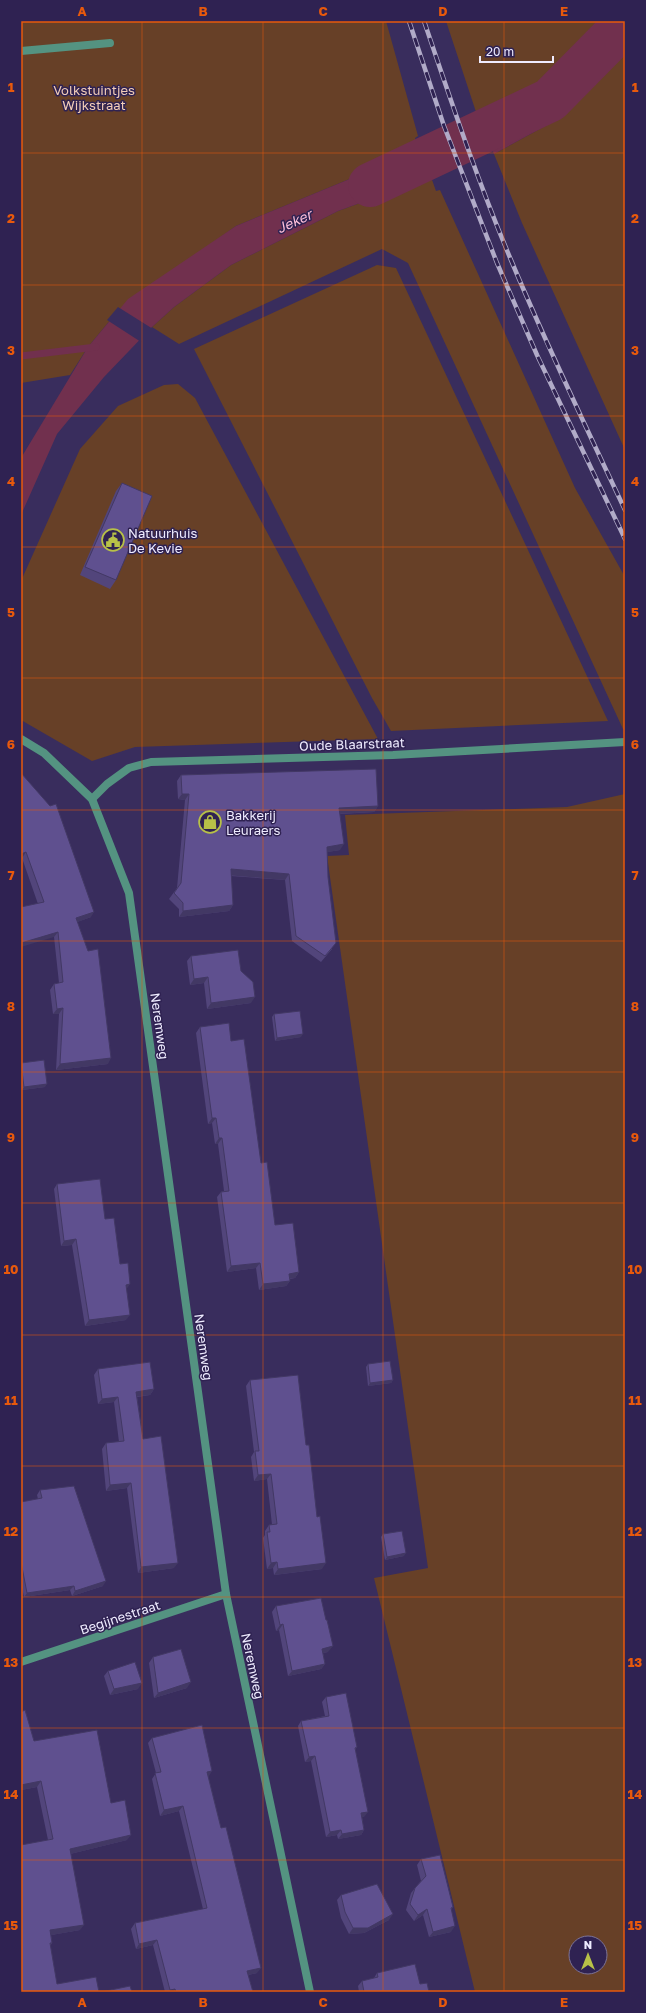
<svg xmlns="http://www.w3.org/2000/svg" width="646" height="2013" font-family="'Golos Text',sans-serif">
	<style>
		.green { fill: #674027; fill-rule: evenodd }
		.water { fill: #71304e }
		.pier { fill: #392d5d }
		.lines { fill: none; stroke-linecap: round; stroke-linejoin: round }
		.stream { stroke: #71304e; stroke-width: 7 }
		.river { stroke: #71304e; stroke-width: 44 }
		.service { stroke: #549381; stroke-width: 8 }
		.minor { stroke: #549381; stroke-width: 8 }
		.tertiary { stroke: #549381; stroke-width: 8 }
		.rail-casing { stroke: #b1abc8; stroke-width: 4.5 }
		.rail { stroke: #2f2252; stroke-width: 3; stroke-dasharray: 9; stroke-linecap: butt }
		.wall { fill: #52457b }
		.shaded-wall { fill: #423864 }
		.building { fill: #5f508f; stroke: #423864 }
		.grid { fill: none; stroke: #e8590c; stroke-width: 1; stroke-opacity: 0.55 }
		.labels { text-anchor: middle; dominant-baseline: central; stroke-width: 3; stroke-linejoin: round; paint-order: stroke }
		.park-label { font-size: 13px; fill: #f2cdb7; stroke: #2f2252 }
		.poi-label { font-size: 13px; fill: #efecff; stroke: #2f2252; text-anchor: start }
		.street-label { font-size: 13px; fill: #efecff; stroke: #2f2252 }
		.water-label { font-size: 14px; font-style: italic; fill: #fdbfd8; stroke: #2f2252 }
		.neatline { fill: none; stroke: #e8590c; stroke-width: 1.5 }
		.grid-label { font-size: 13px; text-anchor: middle; font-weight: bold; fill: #e8590c }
	</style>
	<rect width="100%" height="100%" fill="#392d5d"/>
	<!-- green -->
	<g class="green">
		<path d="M21,21H386L418,136L415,138L420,150L236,226L117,312L88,347L70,375L21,383Z"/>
		<path d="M446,21H616L552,82L478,118Z"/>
		<path d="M625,53V450L522,223L494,154L547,125Z"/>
		<path d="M431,177L436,191L440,190L575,488L625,577V729H623L408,263L382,249L179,344L152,327L174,307L231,265L338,211Z"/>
		<path d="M377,265L396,268L608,721L391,731L372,698L194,349Z"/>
		<path d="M178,384L195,398L378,739L135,747L92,761L21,720V581L80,449L118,406L164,385Z"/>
		<path d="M625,794V1992H475L374,1578L428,1568L327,856L349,855L345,815L567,807ZM576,1943H600V1967H576Z"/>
	</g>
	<!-- water -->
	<g class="water">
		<path d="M616,21H625V53L547,125L494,154L478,118L552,82Z"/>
		<path d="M420,150L431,177L338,211L231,265L174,307L152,327L104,377L57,434L21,515V458L88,347L128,299L236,226Z"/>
	</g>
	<!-- pier -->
	<path class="pier" d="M118,307L153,329L141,342L107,320Z"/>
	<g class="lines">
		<!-- stream -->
		<path class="stream" d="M21,356L96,347"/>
		<!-- river -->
		<path class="river" d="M370,185L550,100L625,24"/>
		<!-- service -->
		<path class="service" d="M21,51L110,43"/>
		<!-- minor -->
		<g class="minor">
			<path d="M92,799L107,784L129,768L151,762L393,755L625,742"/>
			<path d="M21,1662L226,1594"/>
		</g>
		<!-- tertiary -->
		<path class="tertiary" d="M21,739L44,753L92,799L129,893L226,1594L310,1992"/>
		<!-- rail casing -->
		<g class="rail-casing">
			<g id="rail">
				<path d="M409,21L444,126L497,263L537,355L625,539"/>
				<path d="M424,21C451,101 478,182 511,260C546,344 586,427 625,510"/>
			</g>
		</g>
		<!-- rail -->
		<use href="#rail" class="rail"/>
	</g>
	<!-- wall -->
	<g class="wall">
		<path d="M122,483L116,580L110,589L80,575L116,491Z"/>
		<path d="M21,773L91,917L77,922L108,1064L56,1070L59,1014H53L50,990L54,984L59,983L54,937L38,904L22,858Z"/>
		<path d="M181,775L378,806L374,812L340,814V850L327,852L328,877L332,949L321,962L292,941L285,880L231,876L233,905L229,911L179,917V909L169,899L177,888L185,800L178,799L177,781Z"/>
		<path d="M191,956L241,971L251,1003L207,1009L204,983L190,985L187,961Z"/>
		<path d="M274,1014L301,1037L275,1041L272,1017Z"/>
		<path d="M200,1027L231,1041L261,1163L275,1225L299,1272L295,1278L290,1279V1281L286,1286L259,1290L256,1268L227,1272L217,1197L221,1192L224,1191L218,1144H215L212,1123L208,1124L196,1033Z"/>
		<path d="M21,1063L45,1087L22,1090L21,1082Z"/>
		<path d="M57,1184L105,1219L120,1264L126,1290V1320L85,1326L72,1245L61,1246L54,1189Z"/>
		<path d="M368,1364L393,1380L391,1383L368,1386L366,1367Z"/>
		<path d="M98,1369L154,1389L150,1395L137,1397L143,1439L174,1568L138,1573L127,1488L106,1491L102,1449L106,1443L119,1442L114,1402L98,1404L94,1375Z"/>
		<path d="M250,1380L322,1569L274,1575L273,1568L267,1569L263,1538L265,1535V1531L269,1525H272L267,1479L254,1481L251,1457L254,1452L246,1386Z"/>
		<path d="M40,1490L103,1586L72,1596L70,1590L24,1597L21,1583V1502L38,1499L37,1495Z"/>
		<path d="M383,1534L404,1556L385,1560L381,1537Z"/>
		<path d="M276,1606L328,1652L323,1653L325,1664L321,1669L288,1676L279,1630L276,1631L272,1612Z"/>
		<path d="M153,1657L187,1688L154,1698L149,1663Z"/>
		<path d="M108,1671L138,1689L110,1695L104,1676Z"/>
		<path d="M326,1697L357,1747L355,1750L364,1817H362L364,1830L361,1835L338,1839L337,1835L326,1837L311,1761L305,1762L298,1726L301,1721L325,1716L322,1702Z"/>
		<path d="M21,1712L34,1741L111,1803L127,1840L70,1854L80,1930L51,1935L52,1943L21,1992L48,1840L37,1787L21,1790Z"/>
		<path d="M152,1738L209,1776H208L257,1973L248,1975L253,1992H165L153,1945L136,1949L131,1929L135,1923L203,1909L179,1811L160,1816L152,1779L156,1773L148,1743Z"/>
		<path d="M421,1859L453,1907L451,1910V1932L429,1937L423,1915L414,1921L406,1910L411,1893L415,1888L421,1881L417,1865Z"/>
		<path d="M341,1895L389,1920L364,1933L349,1934L341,1918L337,1900Z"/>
		<path d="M377,1973L420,1984L429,1992H359L358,1986L362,1981L374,1978Z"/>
	</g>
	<!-- shaded-wall -->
	<g class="shaded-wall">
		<path d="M182,794H189L185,800L178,799Z"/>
		<path d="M378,806L374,812L335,814L339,808Z"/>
		<path d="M344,844L340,850L322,853L327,847Z"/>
		<path d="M26,852L22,858H21V854Z"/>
		<path d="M231,869L289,874L285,880L226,875Z"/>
		<path d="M233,905L229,911L179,917L183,911Z"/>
		<path d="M94,912L91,917L72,924L76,918Z"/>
		<path d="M58,932L54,937L21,947V943Z"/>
		<path d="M208,977L204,983L190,985L194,979Z"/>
		<path d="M255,997L251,1003L207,1009L211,1003Z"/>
		<path d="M63,1008L59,1014H53L57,1009Z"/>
		<path d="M303,1034L301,1037L275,1041L277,1038Z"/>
		<path d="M111,1058L108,1064L56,1070L60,1064Z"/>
		<path d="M47,1084L45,1087L22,1090L24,1087Z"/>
		<path d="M212,1118H216L212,1123L208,1124Z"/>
		<path d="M219,1138H222L218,1144H215Z"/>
		<path d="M76,1239L72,1245L61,1246L64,1241Z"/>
		<path d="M260,1263L256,1268L227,1272L231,1266Z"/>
		<path d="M299,1272L295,1278L285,1279L289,1274Z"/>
		<path d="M290,1281L286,1286L259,1290L263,1284Z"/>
		<path d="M130,1284L126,1290V1285Z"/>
		<path d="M130,1315L126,1320L85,1326L89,1320Z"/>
		<path d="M393,1380L391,1383L368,1386L370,1383Z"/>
		<path d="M154,1389L150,1395L132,1397L136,1392Z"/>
		<path d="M118,1397L114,1402L98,1404L102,1399Z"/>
		<path d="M271,1474L267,1479L254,1481L258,1475Z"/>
		<path d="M131,1483L127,1488L106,1491L110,1485Z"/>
		<path d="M406,1553L404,1556L385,1560L387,1557Z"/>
		<path d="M277,1562L273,1568L267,1569L271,1563Z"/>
		<path d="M178,1563L174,1568L138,1573L141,1567Z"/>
		<path d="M326,1563L322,1569L274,1575L278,1569Z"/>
		<path d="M106,1581L103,1586L72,1596L75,1591Z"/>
		<path d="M74,1586L70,1590L24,1597L27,1593Z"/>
		<path d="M283,1624L279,1630L276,1631L280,1625Z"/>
		<path d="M333,1646L328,1652L318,1654L322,1649Z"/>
		<path d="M325,1664L321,1669L288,1676L292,1671Z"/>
		<path d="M191,1682L187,1688L154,1698L158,1693Z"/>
		<path d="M142,1683L138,1689L110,1695L114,1689Z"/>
		<path d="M315,1756L311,1761L305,1762L309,1757Z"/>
		<path d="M212,1771L209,1776L204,1777L207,1772Z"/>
		<path d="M41,1781L37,1787L21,1790V1785Z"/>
		<path d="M183,1806L179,1811L160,1816L164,1810Z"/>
		<path d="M368,1812L364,1817L357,1818L361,1813Z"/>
		<path d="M341,1830L337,1835L326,1837L330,1832Z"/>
		<path d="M364,1830L361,1835L338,1839L342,1834Z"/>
		<path d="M131,1835L127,1840L66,1855L70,1849Z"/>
		<path d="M427,1909L423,1915L414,1921L418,1915Z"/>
		<path d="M393,1914L389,1920L364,1933L349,1934L353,1928Z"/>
		<path d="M84,1925L80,1930L46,1936L50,1930Z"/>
		<path d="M455,1926L451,1932L429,1937L433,1932Z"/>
		<path d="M157,1940L153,1945L136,1949L139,1944Z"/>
		<path d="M261,1968L257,1973L243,1976L247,1971Z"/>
		<path d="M175,1989L174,1992H169L170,1990Z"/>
	</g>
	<!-- building -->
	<g class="building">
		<path d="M122,483L152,496L116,580L85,567Z"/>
		<path d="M376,769L378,806L339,808L344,844L327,847L328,877L336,943L325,956L296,936L289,874L231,869L233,905L183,911V903L174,893L181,883L189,794H182L181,775Z"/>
		<path d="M21,773L50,806L56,804L94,912L76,918L88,951L98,949L111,1058L60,1064L63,1008L57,1009L54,984L63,982L58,932L21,943V907L44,902L26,852L21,854Z"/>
		<path d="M238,950L241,971L253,982L255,997L211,1003L208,977L194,979L191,956Z"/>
		<path d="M300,1011L303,1034L277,1038L274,1014Z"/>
		<path d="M229,1023L231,1041L244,1039L261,1163L267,1162L275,1225L293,1223L299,1272L289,1274L290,1281L263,1284L260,1263L231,1266L221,1192L229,1191L222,1138H219L216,1118H212L200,1027Z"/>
		<path d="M44,1060L47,1084L24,1087L21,1063Z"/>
		<path d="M100,1179L105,1219L114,1218L120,1264L128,1263L130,1284L126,1285L130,1315L89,1320L76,1239L64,1241L57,1184Z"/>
		<path d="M390,1361L393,1380L370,1383L368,1364Z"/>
		<path d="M150,1362L154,1389L136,1392L143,1439L161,1436L178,1563L141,1567L131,1483L110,1485L106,1443L124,1441L118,1397L102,1399L98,1369Z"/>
		<path d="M298,1375L306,1445H309L317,1517L320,1516L326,1563L278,1569L277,1562L271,1563L267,1532H270L269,1525L277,1524L271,1474L258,1475L255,1451H259L250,1380Z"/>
		<path d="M74,1486L106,1581L75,1591L74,1586L27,1593L21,1562V1502L42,1498L40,1490Z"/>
		<path d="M402,1531L406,1553L387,1557L383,1534Z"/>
		<path d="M321,1598L326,1620H327L333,1646L322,1649L325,1664L292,1671L283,1624L280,1625L276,1606Z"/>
		<path d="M181,1649L191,1682L158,1693L153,1657Z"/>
		<path d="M135,1662L142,1683L114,1689L108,1671Z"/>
		<path d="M346,1693L357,1747L355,1748L368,1812L361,1813L364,1830L342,1834L341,1830L330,1832L315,1756L309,1757L301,1721L329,1716L326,1697Z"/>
		<path d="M25,1710L34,1741L97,1730L111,1803L125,1800L131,1835L70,1849L84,1925L50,1930L52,1943H50L57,1984L96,1977L99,1992H21V1845L53,1839L41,1781L21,1785V1712Z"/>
		<path d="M202,1725L212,1771L207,1772L221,1828L226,1827L261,1968L247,1971L253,1992H176L175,1989L170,1990L157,1940L139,1944L135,1923L207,1908L183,1806L164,1810L155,1773L161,1772L152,1738Z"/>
		<path d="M440,1855L453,1907L451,1908L455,1926L433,1932L427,1909L418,1915L410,1904L415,1888L426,1876L421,1859Z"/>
		<path d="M377,1884L393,1914L368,1928H353L345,1912L341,1895Z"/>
		<path d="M415,1964L420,1984L427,1983L429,1992H364L362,1981L378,1977L377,1973Z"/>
		<path d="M130,1986L132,1992H101Z"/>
	</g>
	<!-- grid -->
	<path class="grid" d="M142,21V1992M263,21V1992M383,21V1992M504,21V1992M21,153H625M21,285H625M21,416H625M21,547H625M21,678H625M21,810H625M21,941H625M21,1072H625M21,1203H625M21,1335H625M21,1466H625M21,1597H625M21,1728H625M21,1860H625"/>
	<!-- icons -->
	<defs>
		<g id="civic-ring" transform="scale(1.15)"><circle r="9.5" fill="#2f2252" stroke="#b8c147" stroke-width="1.5"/><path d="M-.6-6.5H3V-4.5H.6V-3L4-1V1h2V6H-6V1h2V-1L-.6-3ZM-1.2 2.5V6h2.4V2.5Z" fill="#b8c147"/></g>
		<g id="shop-ring" transform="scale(1.15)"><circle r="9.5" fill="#2f2252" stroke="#b8c147" stroke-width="1.5"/><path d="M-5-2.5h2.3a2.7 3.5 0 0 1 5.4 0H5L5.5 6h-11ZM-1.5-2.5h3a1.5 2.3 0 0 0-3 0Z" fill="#b8c147"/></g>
	</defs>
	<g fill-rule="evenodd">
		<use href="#civic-ring" x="113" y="540"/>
		<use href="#shop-ring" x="210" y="822"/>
	</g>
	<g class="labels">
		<!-- park labels -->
		<g class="park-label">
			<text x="94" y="90">Volkstuintjes<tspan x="94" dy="15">Wijkstraat</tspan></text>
		</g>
		<!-- poi labels -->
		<g class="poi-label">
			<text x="128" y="533">Natuurhuis<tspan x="128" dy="15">De Kevie</tspan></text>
			<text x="226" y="815">Bakkerij<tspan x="226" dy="15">Leuraers</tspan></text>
		</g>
		<!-- street labels -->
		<g class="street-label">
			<text transform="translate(352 744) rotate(-2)">Oude Blaarstraat</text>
			<text transform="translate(160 1026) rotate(82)">Neremweg</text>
			<text transform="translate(204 1347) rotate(82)">Neremweg</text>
			<text transform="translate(120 1617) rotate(-18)">Begijnestraat</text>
			<text transform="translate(253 1666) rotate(78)">Neremweg</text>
		</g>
		<!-- water labels -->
		<g class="water-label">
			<text transform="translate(294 221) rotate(-25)">Jeker</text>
		</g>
	</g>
	<!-- border -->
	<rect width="646" height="2013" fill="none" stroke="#2f2252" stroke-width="44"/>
	<!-- north arrow -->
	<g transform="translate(588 1955)"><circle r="19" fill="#2f2252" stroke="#7c7397"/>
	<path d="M0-3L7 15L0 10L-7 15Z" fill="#b8c147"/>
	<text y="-6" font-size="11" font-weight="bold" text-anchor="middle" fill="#efecff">N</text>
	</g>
	<!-- scale -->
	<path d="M480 56v6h73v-6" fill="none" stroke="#efecff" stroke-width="2"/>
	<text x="486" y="56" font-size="12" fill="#efecff" stroke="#2f2252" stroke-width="3" paint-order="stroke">20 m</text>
	<rect x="22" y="22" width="602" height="1969" class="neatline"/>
	<g class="grid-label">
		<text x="82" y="16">A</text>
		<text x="203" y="16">B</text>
		<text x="323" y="16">C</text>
		<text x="443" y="16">D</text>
		<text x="564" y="16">E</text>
		<text x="11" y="92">1</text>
		<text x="635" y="92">1</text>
		<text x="11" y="223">2</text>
		<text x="635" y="223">2</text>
		<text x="11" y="355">3</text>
		<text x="635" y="355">3</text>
		<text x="11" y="486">4</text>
		<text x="635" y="486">4</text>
		<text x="11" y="617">5</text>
		<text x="635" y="617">5</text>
		<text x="11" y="749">6</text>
		<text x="635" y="749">6</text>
		<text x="11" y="880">7</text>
		<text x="635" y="880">7</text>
		<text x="11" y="1011">8</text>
		<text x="635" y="1011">8</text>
		<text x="11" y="1142">9</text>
		<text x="635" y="1142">9</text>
		<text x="11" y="1274">10</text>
		<text x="635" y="1274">10</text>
		<text x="11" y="1405">11</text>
		<text x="635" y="1405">11</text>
		<text x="11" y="1536">12</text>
		<text x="635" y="1536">12</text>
		<text x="11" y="1667">13</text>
		<text x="635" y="1667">13</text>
		<text x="11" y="1799">14</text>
		<text x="635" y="1799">14</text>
		<text x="11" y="1930">15</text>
		<text x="635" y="1930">15</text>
		<text x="82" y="2007">A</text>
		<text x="203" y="2007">B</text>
		<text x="323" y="2007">C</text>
		<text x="443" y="2007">D</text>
		<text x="564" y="2007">E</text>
	</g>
</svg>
